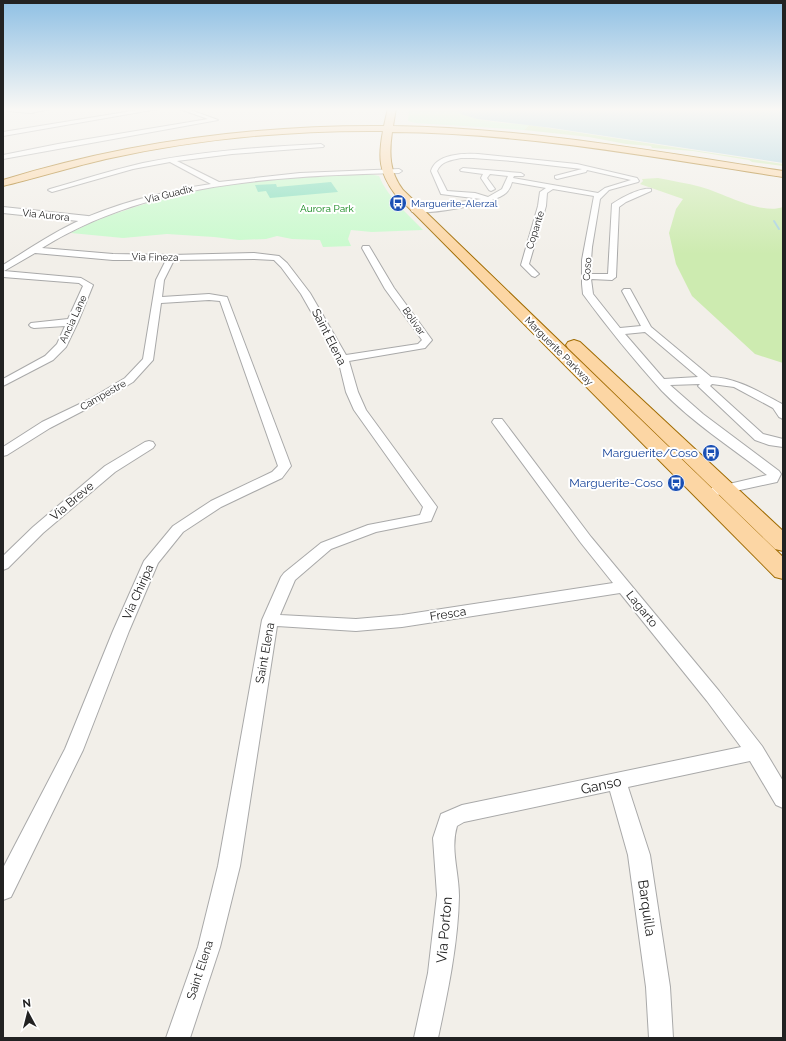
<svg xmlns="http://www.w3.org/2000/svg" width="786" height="1041" font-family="Raleway,sans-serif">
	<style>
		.grass { fill: #cdebb0 }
		.park { fill: #c8facc }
		.pitch { fill: #88e0be }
		.water { fill: #aad3df }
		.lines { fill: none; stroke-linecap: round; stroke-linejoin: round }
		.stream { stroke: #aad3df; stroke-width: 2 }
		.minor-casing { stroke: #a9a9a9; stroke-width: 2 }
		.tertiary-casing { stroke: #a9a9a9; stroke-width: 2 }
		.primary-casing { stroke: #a06b00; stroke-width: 2 }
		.minor { fill: #fff; fill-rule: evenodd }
		.tertiary { fill: #fff; fill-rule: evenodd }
		.primary { fill: #fcd6a4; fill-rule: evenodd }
		.labels { text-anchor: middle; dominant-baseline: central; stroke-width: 4; stroke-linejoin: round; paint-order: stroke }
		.far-street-label { font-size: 10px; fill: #222; stroke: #fff }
		.far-transit-label { font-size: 10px; fill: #164399; stroke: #fff; text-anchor: start }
		.far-park-label { font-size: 10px; fill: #0c8416; stroke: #fff }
		.street-label { font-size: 12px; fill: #222; stroke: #fff }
		.transit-label { font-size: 12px; fill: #164399; stroke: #fff; text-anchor: end }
		.near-street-label { font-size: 14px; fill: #222; stroke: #fff }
	</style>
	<rect width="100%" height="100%" fill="#f2efe9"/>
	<!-- grass -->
	<g class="grass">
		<path d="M529,125L783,164V166L752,162L749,160L693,151L652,148L651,146L626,144L589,137L524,130Z"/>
		<path d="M658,178C672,181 687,183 701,187C723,193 761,215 783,207V363L755,354L692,296L676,264L669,233L676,209L683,199L640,184L643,181L642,179Z"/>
	</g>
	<!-- park -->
	<g class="park">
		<path d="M411,108H456C461,121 515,124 529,125L524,130L415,123L408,121L409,112Z"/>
		<path d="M369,174L379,176C388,198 407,213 423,230L372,232L351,230L348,239L351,246L323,247L320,240L292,239L277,236L266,239L239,240L214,237L167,234L123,238L71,233C90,222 111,215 132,208C209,182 288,176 369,174Z"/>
	</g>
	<!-- pitch -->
	<path class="pitch" d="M331,182L338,192L270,198L266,191L258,192L255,185L276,184L277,187Z"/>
	<!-- water -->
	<path class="water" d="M456,108H783V163L552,128L477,119L461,114Z"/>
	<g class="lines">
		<!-- stream -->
		<path class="stream" d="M774,221L779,229"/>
		<!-- minor casing -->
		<g class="minor-casing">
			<g id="minor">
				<path d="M5,108H54L31,113L7,111Z"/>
				<path d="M150,108H163L3,136V132Z"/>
				<path d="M177,108H185L218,120L3,159V155L58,144L208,119Z"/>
				<path d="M321,144L324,146L323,147L232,154L177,161L219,182L300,173L399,169L402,171L399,173C278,176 147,182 42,248L113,254L171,255L254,253L279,256L287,263L310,293L346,355L418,344L422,340L385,289L362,248L363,246H369L394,288L432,340L425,348L349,361L358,392L366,410L437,507L431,521L376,532L331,549L295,580L280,615L356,619L402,615L613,583L581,543L492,422L494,419H502L591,537L719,691L762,746L783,781V808L776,805L750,761L628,787L650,855L670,987L673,1038H649L646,987L628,855L610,791L464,822L457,826C450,849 459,872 459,896C458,944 448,991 438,1038H414L428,973L437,895L433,838L441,814L462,805L741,747L707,701L620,593L402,627L356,631L277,626L240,866L220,947L190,1038H166L198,947L218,866L262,620L281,577L284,573L321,543L368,525L420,515L423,507L354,410L346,392L338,359L301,294L281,267L274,260L254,259L174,260L164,280L162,297L209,294L227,297L291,466L282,478L221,507L183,532L158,563L129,631L83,750L11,897L3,900V868L65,749L113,631L144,561L173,526L211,501L272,472L278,466L220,301L209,300L161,303L153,360L133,382L98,403L50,428L7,455L3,456V447L42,422L90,399L125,378L143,359L156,280L166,260H113L35,253L4,271L81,278L93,285L78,322L66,347L53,360L3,386V379L45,356L57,344L65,326L34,328L31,327L29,325L31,323L68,319L83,286L79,283L3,277V265C26,251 49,235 74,223C116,203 165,191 211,184L170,162L133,169L52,192L48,190L50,189C81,180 112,170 143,163C202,151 261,147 321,144Z"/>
				<path d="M478,154L577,164L637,178L639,181L638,182L609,190L600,199L592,247L590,274H608L612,204C621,198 641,187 651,189V191L626,202L619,207L616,277L612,280L591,279L593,294L620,328L641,326L622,291L624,289H630L651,327L711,377C738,378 759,392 782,404L783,419L779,417L773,408L734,387L712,384L710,386L763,434L783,439V447L769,445L755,440L700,388L698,386L700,384L670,385L703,414L779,471L781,474L777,482L717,495L712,494L710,491L712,488L767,475C732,448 693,423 662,391C635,361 607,327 583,294L582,284V260L594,196L553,189L547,193L546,206L529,264L539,274L535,277L532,276L521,265L538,206L540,192L546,188L512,182C511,186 509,190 506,193C494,204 428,215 412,212L411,210L415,208L481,199L441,194L431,171C436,154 463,153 478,154ZM461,158H473L512,161L582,169L555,176V178L557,179L586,172L587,170L631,180L605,188L598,193L513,178L514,176H523L524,175L521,173L463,168L460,170L461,171L483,174L481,178L489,190L491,191L495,189L487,178L490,174L508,176L502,189L488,197L475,193L447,191L437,171C441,161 452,160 461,158ZM645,332L698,377L664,379L625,334Z"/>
				<path d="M149,441L153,442L155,445L153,448L115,472L43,533L8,568L3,570V556L33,527L105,466L145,442Z"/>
			</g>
		</g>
		<!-- tertiary casing -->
		<g class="tertiary-casing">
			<path id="tertiary" d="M3,207L88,216L93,219L88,222L3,213Z"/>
		</g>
		<!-- primary casing -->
		<g class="primary-casing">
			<g id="primary">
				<path d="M388,108H396L393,126C525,128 653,151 783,171V177C653,157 524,133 392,132C389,153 389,172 403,190L783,557V579L775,577L395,194C379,172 378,158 383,131C290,130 196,139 106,159C71,167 37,178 3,186V180C126,142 256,125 384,126Z"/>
				<path d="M574,340L580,342L783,531V551L775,549L568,348L566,345L568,342Z"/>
			</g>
		</g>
		<!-- minor -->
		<use href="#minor" class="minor"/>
		<!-- tertiary -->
		<use href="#tertiary" class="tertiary"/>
		<!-- primary -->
		<use href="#primary" class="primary"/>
	</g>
	<!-- sky -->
	<linearGradient id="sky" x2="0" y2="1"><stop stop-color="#8fc0e4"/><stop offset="0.43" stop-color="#f9f8f5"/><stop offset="1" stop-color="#f9f8f5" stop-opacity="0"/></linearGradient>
	<rect width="786" height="254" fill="url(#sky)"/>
	<!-- icons -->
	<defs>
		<g id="bus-disc" transform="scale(0.9)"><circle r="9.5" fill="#1a4fb4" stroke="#fff"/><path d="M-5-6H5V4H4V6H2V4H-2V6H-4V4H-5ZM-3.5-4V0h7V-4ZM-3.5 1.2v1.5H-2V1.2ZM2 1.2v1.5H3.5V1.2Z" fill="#fff"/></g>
	</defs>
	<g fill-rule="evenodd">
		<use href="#bus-disc" x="398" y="203"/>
		<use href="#bus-disc" x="711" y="453"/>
		<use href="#bus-disc" x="676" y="483"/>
	</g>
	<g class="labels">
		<!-- far-street labels -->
		<g class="far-street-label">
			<text transform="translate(169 194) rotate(-14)">Via Guadix</text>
			<text transform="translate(46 215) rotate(6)">Via Aurora</text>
			<text transform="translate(535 230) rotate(-73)">Copante</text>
			<text transform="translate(155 257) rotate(1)">Via Fineza</text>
			<text transform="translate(587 269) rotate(-86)">Coso</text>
			<text transform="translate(73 319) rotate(-65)">Ancia Lane</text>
			<text transform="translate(414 321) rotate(55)">Bolivar</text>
			<text transform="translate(559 351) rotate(45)">Marguerite Parkway</text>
			<text transform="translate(103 395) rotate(-30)">Campestre</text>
		</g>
		<!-- far-transit labels -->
		<g class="far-transit-label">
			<text x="411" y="203">Marguerite-Alerzal</text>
		</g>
		<!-- far-park labels -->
		<g class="far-park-label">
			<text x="327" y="208">Aurora Park</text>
		</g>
		<!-- street labels -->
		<g class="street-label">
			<text transform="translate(329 337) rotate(63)">Saint Elena</text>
			<text transform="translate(72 501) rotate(-40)">Via Breve</text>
			<text transform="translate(138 592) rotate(-66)">Via Chiripa</text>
			<text transform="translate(642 609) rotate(51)">Lagarto</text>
			<text transform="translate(448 614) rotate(-9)">Fresca</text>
			<text transform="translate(265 653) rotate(-80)">Saint Elena</text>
			<text transform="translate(200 970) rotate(-72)">Saint Elena</text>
		</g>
		<!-- transit labels -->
		<g class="transit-label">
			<text x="698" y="453">Marguerite/Coso</text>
			<text x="663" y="483">Marguerite-Coso</text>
		</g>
		<!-- near-street labels -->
		<g class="near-street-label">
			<text transform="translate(601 785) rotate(-12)">Ganso</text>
			<text transform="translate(647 908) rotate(82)">Barquilla</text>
			<text transform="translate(444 930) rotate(-85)">Via Porton</text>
		</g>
	</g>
	<!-- border -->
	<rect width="786" height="1041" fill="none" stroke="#222222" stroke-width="8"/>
	<!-- north arrow -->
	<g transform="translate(28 1013) rotate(353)" stroke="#ffffff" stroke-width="3" paint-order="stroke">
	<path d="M0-3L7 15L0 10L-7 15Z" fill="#222222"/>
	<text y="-6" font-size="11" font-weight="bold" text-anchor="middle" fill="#222222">N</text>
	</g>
</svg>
